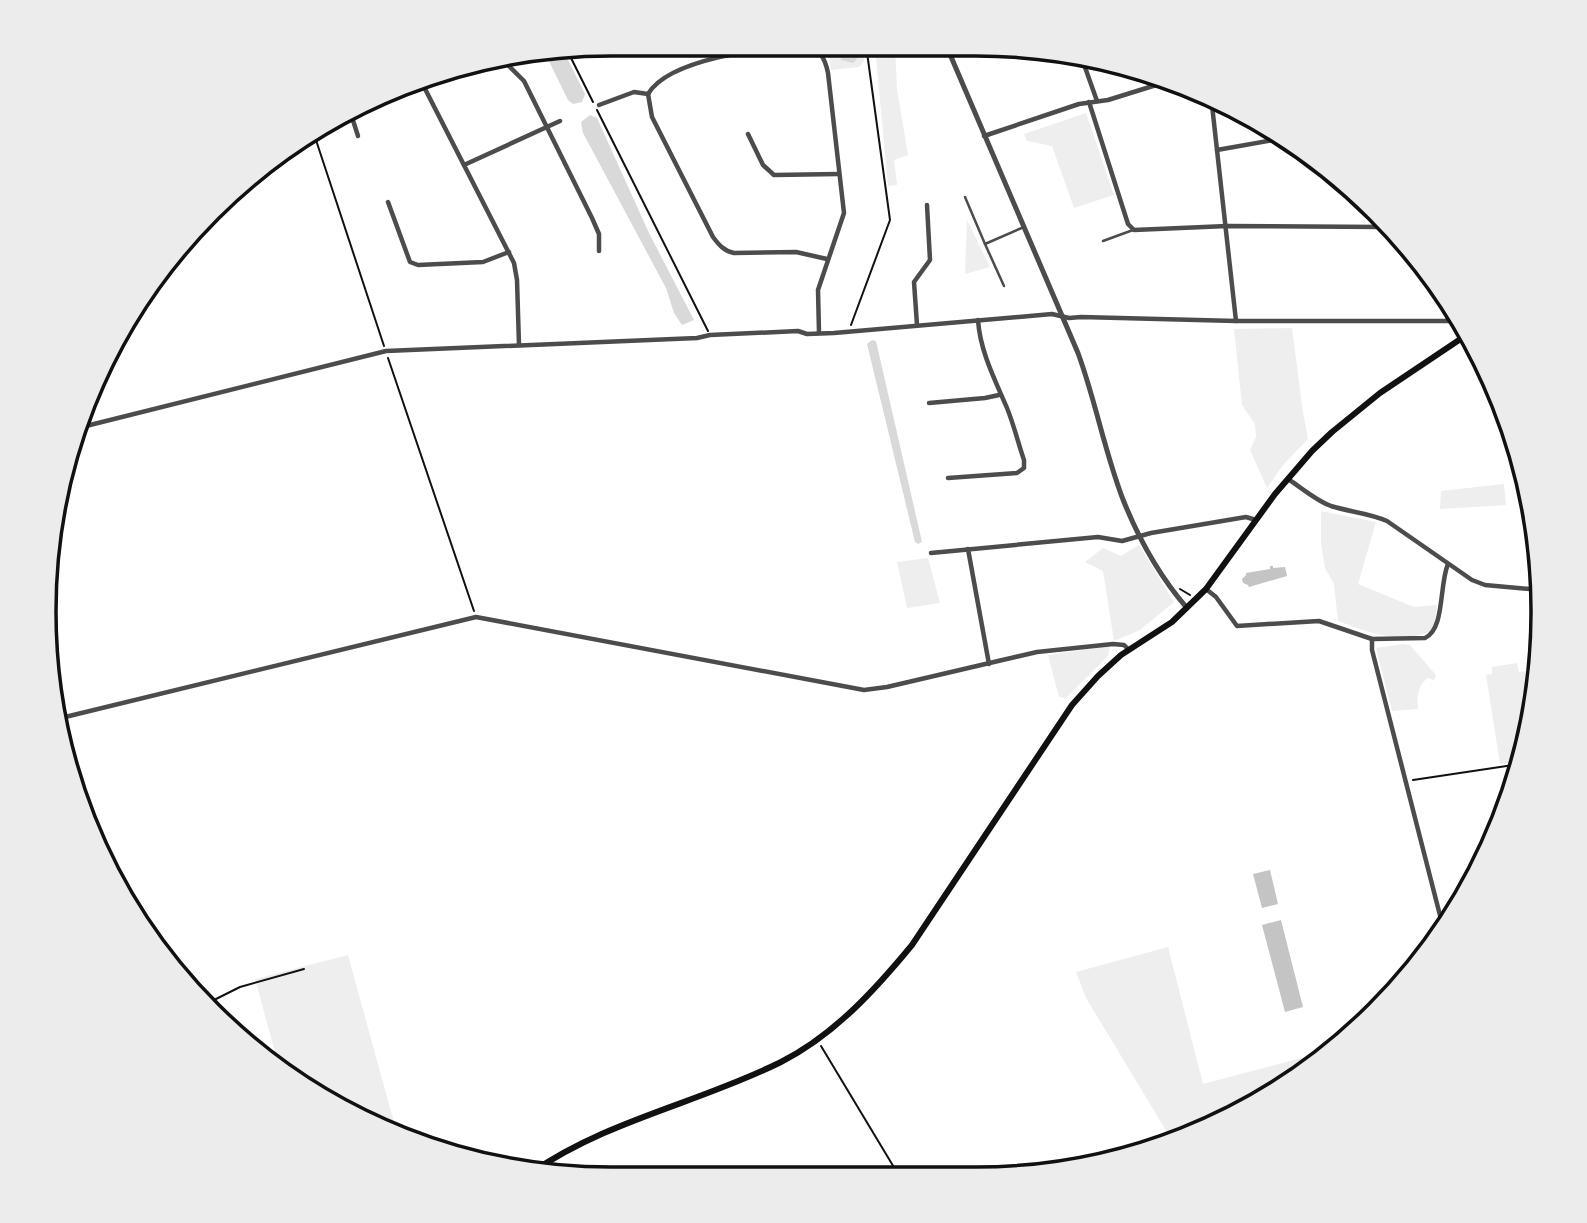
<svg xmlns="http://www.w3.org/2000/svg" width="1587" height="1223" font-family="'Noto Serif',serif">
	<style>
		.green { fill: #eee }
		.water { fill: #d9d9d9 }
		.building { fill: #c4c4c4 }
		.lines { fill: none; stroke-linecap: round; stroke-linejoin: round }
		.path { stroke: #111; stroke-width: 2 }
		.service { stroke: #4c4c4c; stroke-width: 2.5 }
		.minor { stroke: #4c4c4c; stroke-width: 4.5 }
		.tertiary { stroke: #4c4c4c; stroke-width: 5 }
		.secondary { stroke: #111; stroke-width: 6 }
		.rim { fill: none; stroke: #111; stroke-width: 3.5 }
	</style>
	<rect width="100%" height="100%" fill="#fff"/>
	<!-- green -->
	<g class="green">
		<path d="M611,44H616L576,60L570,49Z"/>
		<path d="M828,44H862L864,61L859,67L831,70Z"/>
		<path d="M895,45L897,89L908,155L894,160L897,185L888,186L875,47Z"/>
		<path d="M1086,113L1114,195L1074,208L1052,146L1027,141L1024,134Z"/>
		<path d="M967,220L990,267L965,274Z"/>
		<path d="M1292,328L1303,413L1308,439L1283,465L1267,488L1250,450L1256,437L1255,424L1242,405L1234,329Z"/>
		<path d="M1509,425L1520,459L1509,460L1505,426Z"/>
		<path d="M1504,484L1506,505L1440,509L1441,491Z"/>
		<path d="M1321,511L1376,522L1358,584L1414,607L1437,605L1435,622L1431,631C1400,645 1367,632 1338,621L1334,584L1325,568L1321,544Z"/>
		<path d="M1139,545L1174,602L1140,630L1114,641L1103,571L1085,562L1103,548L1121,556Z"/>
		<path d="M928,558L940,603L907,608L897,562Z"/>
		<path d="M1403,644L1410,645L1436,675L1434,680L1427,678C1417,688 1417,696 1418,709L1392,711L1376,648Z"/>
		<path d="M1110,646L1108,656L1066,698L1059,697L1048,655Z"/>
		<path d="M1517,663L1519,672L1536,670L1532,723L1520,762L1500,764L1486,675L1492,674V667Z"/>
		<path d="M1168,947L1203,1084L1320,1053L1321,1059L1291,1084L1173,1142L1086,998L1076,972Z"/>
		<path d="M348,955L398,1137L296,1084L280,1070L255,979Z"/>
	</g>
	<!-- water -->
	<g class="water">
		<path d="M840,44H855C858,52 861,57 853,63L841,60Z"/>
		<path d="M563,50L585,94L582,102L573,104L568,100L545,53Z"/>
		<path d="M590,115L597,118L649,233L694,320L682,325L674,313L666,288L583,133L581,122Z"/>
		<path d="M872,340L876,341L922,542L918,544L915,542L867,344Z"/>
	</g>
	<!-- building -->
	<g class="building">
		<path d="M1270,566H1273V568L1285,567L1287,576L1249,587L1248,585L1243,583L1242,579L1246,575V573L1270,569Z"/>
		<path d="M1270,870L1278,904L1262,908L1253,874Z"/>
		<path d="M1281,920L1303,1007L1285,1012L1262,925Z"/>
	</g>
	<g class="lines">
		<!-- path -->
		<g class="path">
			<path d="M567,50L593,102"/>
			<path d="M597,110L708,331"/>
			<path d="M313,131L384,346"/>
			<path d="M851,325L890,220L866,45"/>
			<path d="M388,358L474,611"/>
			<path d="M1180,589L1190,595"/>
			<path d="M1413,780L1520,764"/>
			<path d="M204,1005L240,987L304,969"/>
			<path d="M821,1046L898,1174"/>
		</g>
		<!-- service -->
		<g class="service">
			<path d="M965,197L985,244"/>
			<path d="M1103,241L1133,230"/>
			<path d="M1004,286L985,244L1024,227"/>
		</g>
		<!-- minor -->
		<g class="minor">
			<path d="M1081,56L1097,101"/>
			<path d="M508,65L524,81L592,218L599,234V251"/>
			<path d="M421,81L514,263L517,280L519,345"/>
			<path d="M648,94C669,58 765,48 805,45C820,49 825,58 828,73L844,213L818,290L819,333"/>
			<path d="M648,94L652,117L713,237C719,245 724,251 734,253L796,252L827,259"/>
			<path d="M1211,96L1236,321"/>
			<path d="M1089,102L1128,224L1134,230L1227,226L1383,227"/>
			<path d="M599,105L634,92L648,94"/>
			<path d="M350,111L358,136"/>
			<path d="M748,134L763,165L774,175L839,174"/>
			<path d="M984,136L1079,104L1108,100L1169,81"/>
			<path d="M1217,150L1285,138"/>
			<path d="M464,165L560,121"/>
			<path d="M388,202L410,262L418,265L483,262L509,252"/>
			<path d="M1444,292L1448,320"/>
			<path d="M917,325L914,282L930,260L927,205"/>
			<path d="M929,403L985,398L999,395"/>
			<path d="M78,428L386,351L697,338L710,335L798,331L807,334L834,333L1052,314L1069,318L1081,317L1236,321H1461"/>
			<path d="M948,478L1017,473L1024,468V460C1018,443 1014,425 1007,408C995,380 980,351 978,320"/>
			<path d="M1288,479C1302,488 1315,500 1331,506C1350,512 1369,513 1387,521L1472,580L1485,585L1541,590"/>
			<path d="M968,549L989,664"/>
			<path d="M931,553L1098,537L1122,541L1151,533L1246,517L1256,520"/>
			<path d="M1206,589L1216,597L1237,626L1319,621L1372,639L1425,638C1445,629 1439,585 1448,564"/>
			<path d="M1372,639V650L1444,931"/>
			<path d="M61,718L476,617L864,690L887,687L1037,652L1113,644L1124,645L1129,650"/>
		</g>
		<!-- tertiary -->
		<path class="tertiary" d="M946,45L1078,353C1096,402 1105,454 1124,502C1139,539 1161,578 1187,608"/>
		<!-- secondary -->
		<path class="secondary" d="M531,1173C607,1120 699,1103 781,1062C834,1035 875,990 912,945L1072,705L1098,676L1121,655L1172,622L1206,589L1275,494L1312,451L1332,432L1380,393L1468,334"/>
	</g>
	<!-- crop -->
	<path d="M0 0H1587V1223H0ZM611 56H976A555 555 0 0 1 1531 611V612A555 555 0 0 1 976 1167H611A555 555 0 0 1 56 612V611A555 555 0 0 1 611 56Z" fill="#ececec" fill-rule="evenodd"/>
	<path class="rim" d="M611 56H976A555 555 0 0 1 1531 611V612A555 555 0 0 1 976 1167H611A555 555 0 0 1 56 612V611A555 555 0 0 1 611 56Z"/>
</svg>
